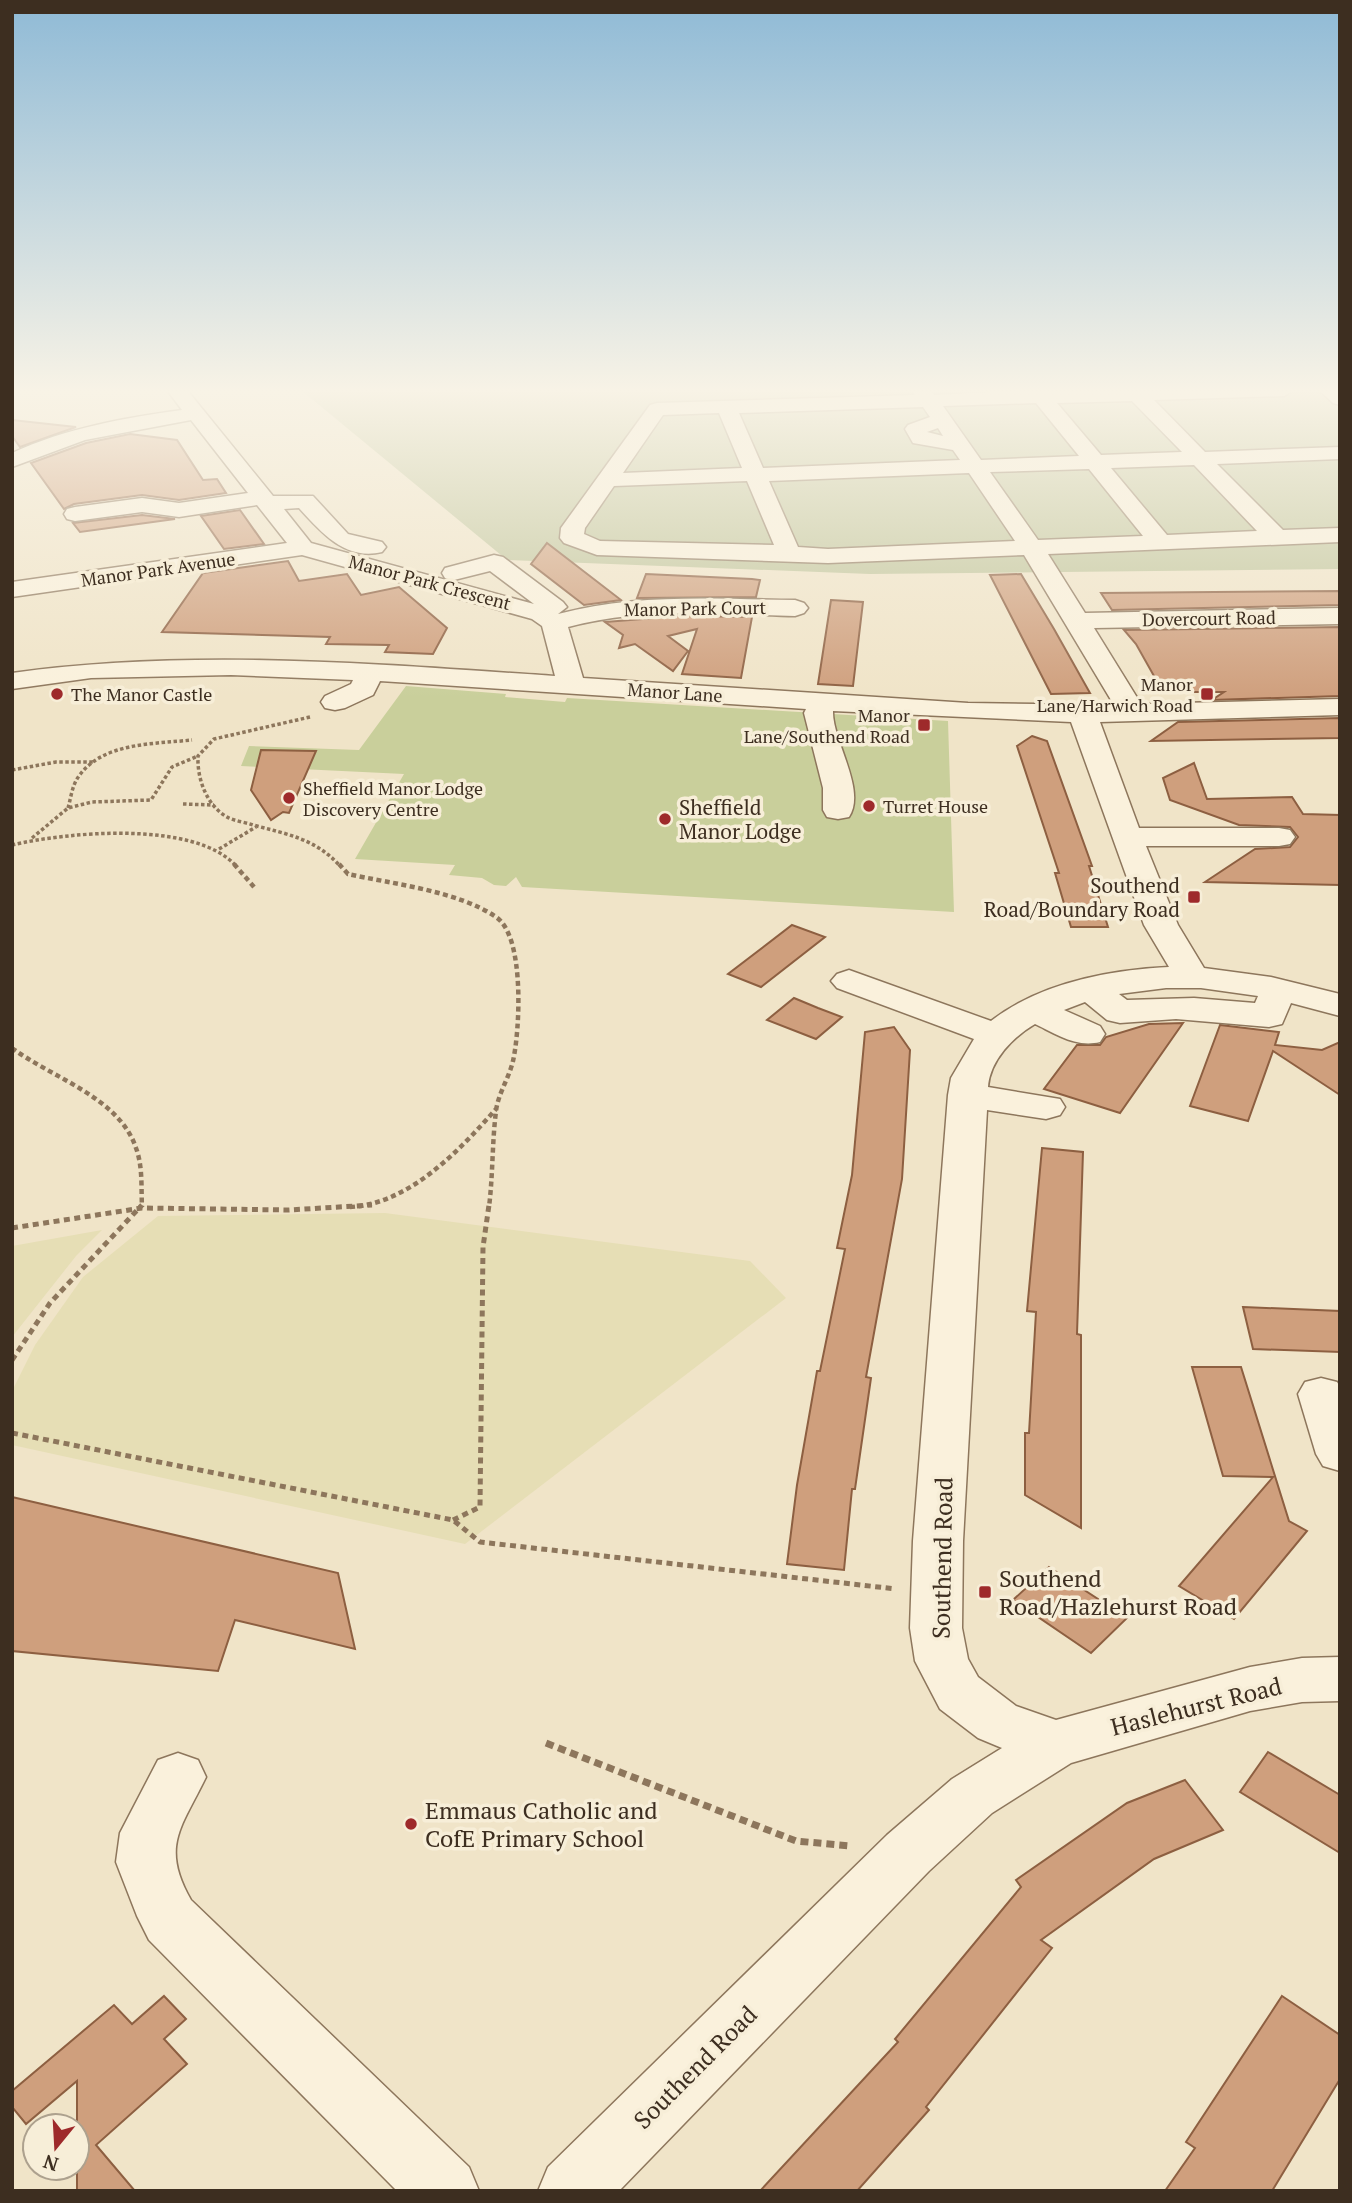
<svg xmlns="http://www.w3.org/2000/svg" width="1352" height="2203" font-family="'PT Serif',serif">
	<style>
		.farmland { fill: #e6deb5 }
		.green { fill: #c9cf9b }
		.cemetery { fill: #bfc49a }
		.building { fill: #cf9f7d; stroke: #8d5f41; stroke-width: 2 }
		.lines { fill: none; stroke-linecap: round; stroke-linejoin: round }
		.minor-casing { stroke: #8d765c; stroke-width: 3 }
		.path-far3 { stroke: #8d765c; stroke-width: 3.5; stroke-dasharray: 3.5 2.5; stroke-linecap: butt }
		.path-far2 { stroke: #8d765c; stroke-width: 4.5; stroke-dasharray: 5 3.5; stroke-linecap: butt }
		.path-far1 { stroke: #8d765c; stroke-width: 5; stroke-dasharray: 6 4.5; stroke-linecap: butt }
		.path { stroke: #8d765c; stroke-width: 7; stroke-dasharray: 8 5; stroke-linecap: butt }
		.minor { fill: #faf1dc; fill-rule: evenodd }
		.poi-dot { fill: #9e2a2b; stroke: #f7eed8; stroke-width: 2.5 }
		.labels { text-anchor: middle; dominant-baseline: central; stroke-width: 7; stroke-linejoin: round; paint-order: stroke }
		.far-street-label { font-size: 18px; fill: #3d2e20; stroke: #f7eed8 }
		.far-poi-label { font-size: 18px; fill: #3d2e20; stroke: #f7eed8; text-anchor: start }
		.poi-label { font-size: 21px; fill: #3d2e20; stroke: #f7eed8; text-anchor: start }
		.near-street-label { font-size: 24px; fill: #3d2e20; stroke: #f7eed8 }
		.near-poi-label { font-size: 24px; fill: #3d2e20; stroke: #f7eed8; text-anchor: start }
	</style>
	<rect width="100%" height="100%" fill="#f0e4c8"/>
	<!-- farmland -->
	<g class="farmland">
		<path d="M385,1213L750,1261L786,1298L465,1544L12,1445V1391L35,1345L83,1277L158,1216Z"/>
		<path d="M102,1230L76,1256L12,1337V1246Z"/>
	</g>
	<!-- green -->
	<path class="green" d="M406,686L506,694L505,697L565,702L567,698L948,721L954,912L522,887L516,877L506,886L494,885L482,878L449,875L455,865L355,859L404,774L241,766L249,746L359,750Z"/>
	<!-- cemetery -->
	<path class="cemetery" d="M301,390H1340V569L870,574L507,560Z"/>
	<!-- building -->
	<g class="building">
		<path d="M12,420L76,427L20,447L12,436Z"/>
		<path d="M130,434L177,440L203,480L217,479L226,493L179,500L142,495L74,504L64,509L31,463L86,443Z"/>
		<path d="M240,510L264,544L224,549L201,516Z"/>
		<path d="M142,515L175,519L80,532L73,523Z"/>
		<path d="M547,543L621,600L584,605L531,564Z"/>
		<path d="M288,561L299,581L347,574L361,595L399,587L447,628L433,654L385,652L389,645L326,644L330,637L162,632L203,573Z"/>
		<path d="M646,574L752,579L760,580L756,597L637,598Z"/>
		<path d="M1021,574L1054,629L1090,693L1051,694L990,575Z"/>
		<path d="M1340,591V605L1112,610L1101,593Z"/>
		<path d="M831,600L863,602L853,686L818,684Z"/>
		<path d="M681,616L752,617L741,678L682,674L697,629L668,636L688,651L673,671L635,644L619,648L623,635L605,622Z"/>
		<path d="M1340,627V696L1212,700L1224,692H1163L1136,644L1124,630Z"/>
		<path d="M1340,718V738L1151,741L1178,722Z"/>
		<path d="M1032,736L1047,741L1092,866H1089L1108,927H1071L1055,873H1059L1017,746Z"/>
		<path d="M261,750L316,751L289,813L283,812L271,820L251,790Z"/>
		<path d="M1194,763L1207,799L1292,797L1303,814L1340,815V885L1205,882L1255,849L1290,847L1298,837L1290,827L1239,825L1170,800L1163,778Z"/>
		<path d="M792,925L825,937L761,987L728,974Z"/>
		<path d="M794,998L818,1008L842,1017L816,1039L767,1020Z"/>
		<path d="M1183,1023L1120,1113L1044,1089L1077,1045H1100L1106,1037L1149,1024Z"/>
		<path d="M1220,1025L1279,1032L1275,1045L1322,1050L1340,1042V1095L1273,1051L1248,1121L1190,1106Z"/>
		<path d="M894,1027L910,1050L902,1179L866,1377L871,1378L855,1489H852L844,1570L787,1564L797,1485L817,1371H820L845,1249L837,1248L852,1175L865,1032Z"/>
		<path d="M1042,1148L1083,1152L1077,1334L1081,1335V1528L1025,1495V1433H1029L1036,1312L1027,1311Z"/>
		<path d="M1243,1307L1340,1311V1352L1253,1349Z"/>
		<path d="M1192,1367H1241L1289,1521L1307,1531L1234,1619L1179,1586L1273,1477L1223,1476Z"/>
		<path d="M12,1497L338,1573L355,1649L235,1620L218,1671L12,1651Z"/>
		<path d="M1049,1567L1127,1618L1091,1653L1013,1600Z"/>
		<path d="M1268,1752L1340,1795V1853L1240,1792Z"/>
		<path d="M1185,1780L1223,1830L1154,1859L1041,1940L1052,1948L926,2107L929,2110L857,2191H760L898,2042L895,2039L1021,1887L1016,1880L1127,1803Z"/>
		<path d="M164,1996L186,2019L164,2039L187,2064L96,2145L135,2191H77V2081L26,2124L12,2107V2091L114,2005L132,2024Z"/>
		<path d="M1282,1996L1340,2035V2079L1272,2191H1165L1195,2148L1186,2142Z"/>
	</g>
	<g class="lines">
		<!-- minor casing -->
		<g class="minor-casing">
			<g id="minor">
				<path d="M167,390H187L273,496H313L348,534L382,542L386,547L382,552C345,561 321,532 299,508L284,509L311,543L534,604L490,571L454,580L445,578L442,573L445,568L494,555L503,557L563,602L567,607L558,614C637,593 714,599 795,600L804,603L808,608L804,613L795,616C719,614 642,607 568,627L583,678L968,703L1114,705L1024,555L828,563L597,555L564,543L560,538L561,528L650,405L657,403L915,395L911,390H931L934,395L1026,390H1294L1284,396L1154,400L1205,452L1340,447V459L1217,464L1283,530L1340,528V542L1048,554L1085,613L1340,608V624L1094,628L1141,704L1340,699V715L1100,722L1139,828H1279L1290,830L1295,837L1290,844L1279,846H1146L1178,925L1204,968L1271,977L1340,994V1016L1291,1003L1282,1024L1269,1027L1176,1019L1120,1023L1107,1020L1085,1002L1064,1010L1100,1026L1105,1034L1100,1042C1076,1048 1056,1034 1035,1024C1013,1037 990,1060 988,1087L1060,1099L1065,1107L1060,1115L1046,1119L987,1110L963,1541L962,1628L968,1659L978,1677L1016,1706L1056,1720L1250,1667L1302,1658L1340,1657V1701L1302,1702L1250,1711L1071,1763L992,1813L929,1871L619,2191H538L548,2167L887,1835L952,1779L1002,1748L978,1738L940,1709L915,1661L910,1628L913,1541L948,1095L951,1078L974,1039L837,988L831,981L837,974L849,970L991,1021C1040,983 1109,970 1169,967L1144,925L1071,722L833,711C832,740 867,790 849,817L838,819L827,817L823,810V788L804,713L806,709L380,681L373,695L345,708L335,710L325,708L321,702L325,696L351,684L353,680L231,675L91,678L12,689V673C193,648 374,664 555,676L542,626L532,619L302,555L12,597V582L287,543L257,505L179,517L142,512L75,521L67,519L64,514L67,509L75,507L142,498L179,503L248,493L191,420L85,440L12,467V453C66,428 124,418 182,410ZM1132,401L1182,452L1101,455L1057,403ZM1036,403L1079,456L981,460L943,406ZM923,407L930,417L908,425L905,429L913,443L953,450L960,460L763,468L739,413ZM719,413L742,468L623,473L663,415ZM938,428L943,436L927,432ZM1194,465L1257,531L1167,535L1111,468ZM1089,469L1143,536L1038,540L990,472ZM969,473L1015,541L828,549L798,547L769,481ZM747,481L774,545L600,541L584,534L585,528L614,486ZM1166,988H1201L1258,996L1255,1003L1194,998L1127,1000L1119,994Z"/>
				<path d="M1319,390H1340V405L1333,403Z"/>
				<path d="M1321,1378L1337,1382L1340,1387V1471L1323,1466L1316,1454L1298,1394L1305,1382Z"/>
				<path d="M178,1753L198,1760L206,1777C182,1827 160,1846 191,1900L469,2167L479,2191H397L149,1940L137,1916L116,1862L120,1833L158,1760Z"/>
			</g>
		</g>
		<!-- path-far3 -->
		<g class="path-far3">
			<path d="M310,717L214,739L198,756C197,778 206,805 227,817C234,821 245,822 253,825C287,834 316,839 340,866"/>
			<path d="M12,770L56,762H94"/>
			<path d="M183,804L214,805"/>
			<path d="M68,808C71,798 72,785 79,776C103,742 155,744 192,740"/>
			<path d="M32,838L68,808L92,802L151,800L172,767L198,756"/>
			<path d="M12,845C67,832 195,820 236,866"/>
			<path d="M219,849L256,827"/>
		</g>
		<!-- path-far2 -->
		<g class="path-far2">
			<path d="M234,864L254,887"/>
			<path d="M339,864L348,874C393,884 458,891 496,917C525,936 520,1030 513,1061C509,1078 498,1094 496,1111C492,1143 493,1175 489,1207"/>
			<path d="M12,1048C52,1078 119,1097 136,1148C143,1167 141,1188 142,1207"/>
			<path d="M350,1207C409,1204 459,1151 496,1109"/>
		</g>
		<!-- path-far1 -->
		<g class="path-far1">
			<path d="M12,1228L142,1208L289,1210L372,1205"/>
			<path d="M12,1360L50,1303L142,1205"/>
			<path d="M12,1433L453,1520L480,1542L896,1589"/>
			<path d="M453,1520L480,1507L483,1247L489,1205"/>
		</g>
		<!-- path -->
		<path class="path" d="M546,1743L796,1841L851,1846"/>
		<!-- minor -->
		<use href="#minor" class="minor"/>
	</g>
	<!-- sky -->
	<linearGradient id="sky" x2="0" y2="1"><stop stop-color="#8fbad6"/><stop offset="0.56" stop-color="#f8f3e6"/><stop offset="1" stop-color="#f8f3e6" stop-opacity="0"/></linearGradient>
	<rect width="1352" height="698" fill="url(#sky)"/>
	<!-- markers -->
	<g class="poi-dot">
		<circle cx="57" cy="694" r="7"/>
		<rect x="1200" y="687" width="14" height="14" rx="3.5"/>
		<rect x="917" y="718" width="14" height="14" rx="3.5"/>
		<circle cx="289" cy="798" r="7"/>
		<circle cx="869" cy="806" r="7"/>
		<circle cx="665" cy="819" r="7"/>
		<rect x="1187" y="890" width="14" height="14" rx="3.5"/>
		<rect x="978" y="1585" width="14" height="14" rx="3.5"/>
		<circle cx="411" cy="1824" r="7"/>
	</g>
	<g class="labels">
		<!-- far-street labels -->
		<g class="far-street-label">
			<text transform="translate(158 569) rotate(-8)">Manor Park Avenue</text>
			<text transform="translate(430 582) rotate(15)">Manor Park Crescent</text>
			<text transform="translate(695 608) rotate(-1)">Manor Park Court</text>
			<text transform="translate(1209 618) rotate(-1)">Dovercourt Road</text>
			<text transform="translate(675 692) rotate(4)">Manor Lane</text>
		</g>
		<!-- far-poi labels -->
		<g class="far-poi-label">
			<text x="1193" y="684" text-anchor="end">Manor<tspan x="1193" dy="21">Lane/Harwich Road</tspan></text>
			<text x="71" y="694">The Manor Castle</text>
			<text x="910" y="715" text-anchor="end">Manor<tspan x="910" dy="21">Lane/Southend Road</tspan></text>
			<text x="303" y="788">Sheffield Manor Lodge<tspan x="303" dy="21">Discovery Centre</tspan></text>
			<text x="883" y="806">Turret House</text>
		</g>
		<!-- poi labels -->
		<g class="poi-label">
			<text x="679" y="807">Sheffield<tspan x="679" dy="24">Manor Lodge</tspan></text>
			<text x="1180" y="885" text-anchor="end">Southend<tspan x="1180" dy="24">Road/Boundary Road</tspan></text>
		</g>
		<!-- near-street labels -->
		<g class="near-street-label">
			<text transform="translate(942 1558) rotate(-89)">Southend Road</text>
			<text transform="translate(1196 1706) rotate(-14)">Haslehurst Road</text>
			<text transform="translate(695 2067) rotate(-45)">Southend Road</text>
		</g>
		<!-- near-poi labels -->
		<g class="near-poi-label">
			<text x="999" y="1578">Southend<tspan x="999" dy="28">Road/Hazlehurst Road</tspan></text>
			<text x="425" y="1810">Emmaus Catholic and<tspan x="425" dy="28">CofE Primary School</tspan></text>
		</g>
	</g>
	<!-- border -->
	<rect width="1352" height="2203" fill="none" stroke="#3d2e20" stroke-width="28"/>
	<!-- north arrow -->
	<g transform="translate(56 2147) rotate(198)"><circle r="33" fill="#f7eed8" stroke="#ada18e" stroke-width="2"/>
	<path d="M0-5L12 26L0 18L-12 26Z" fill="#9e2a2b"/>
	<text y="-10" font-size="19" font-weight="bold" text-anchor="middle" fill="#3d2e20">N</text>
	</g>
</svg>
